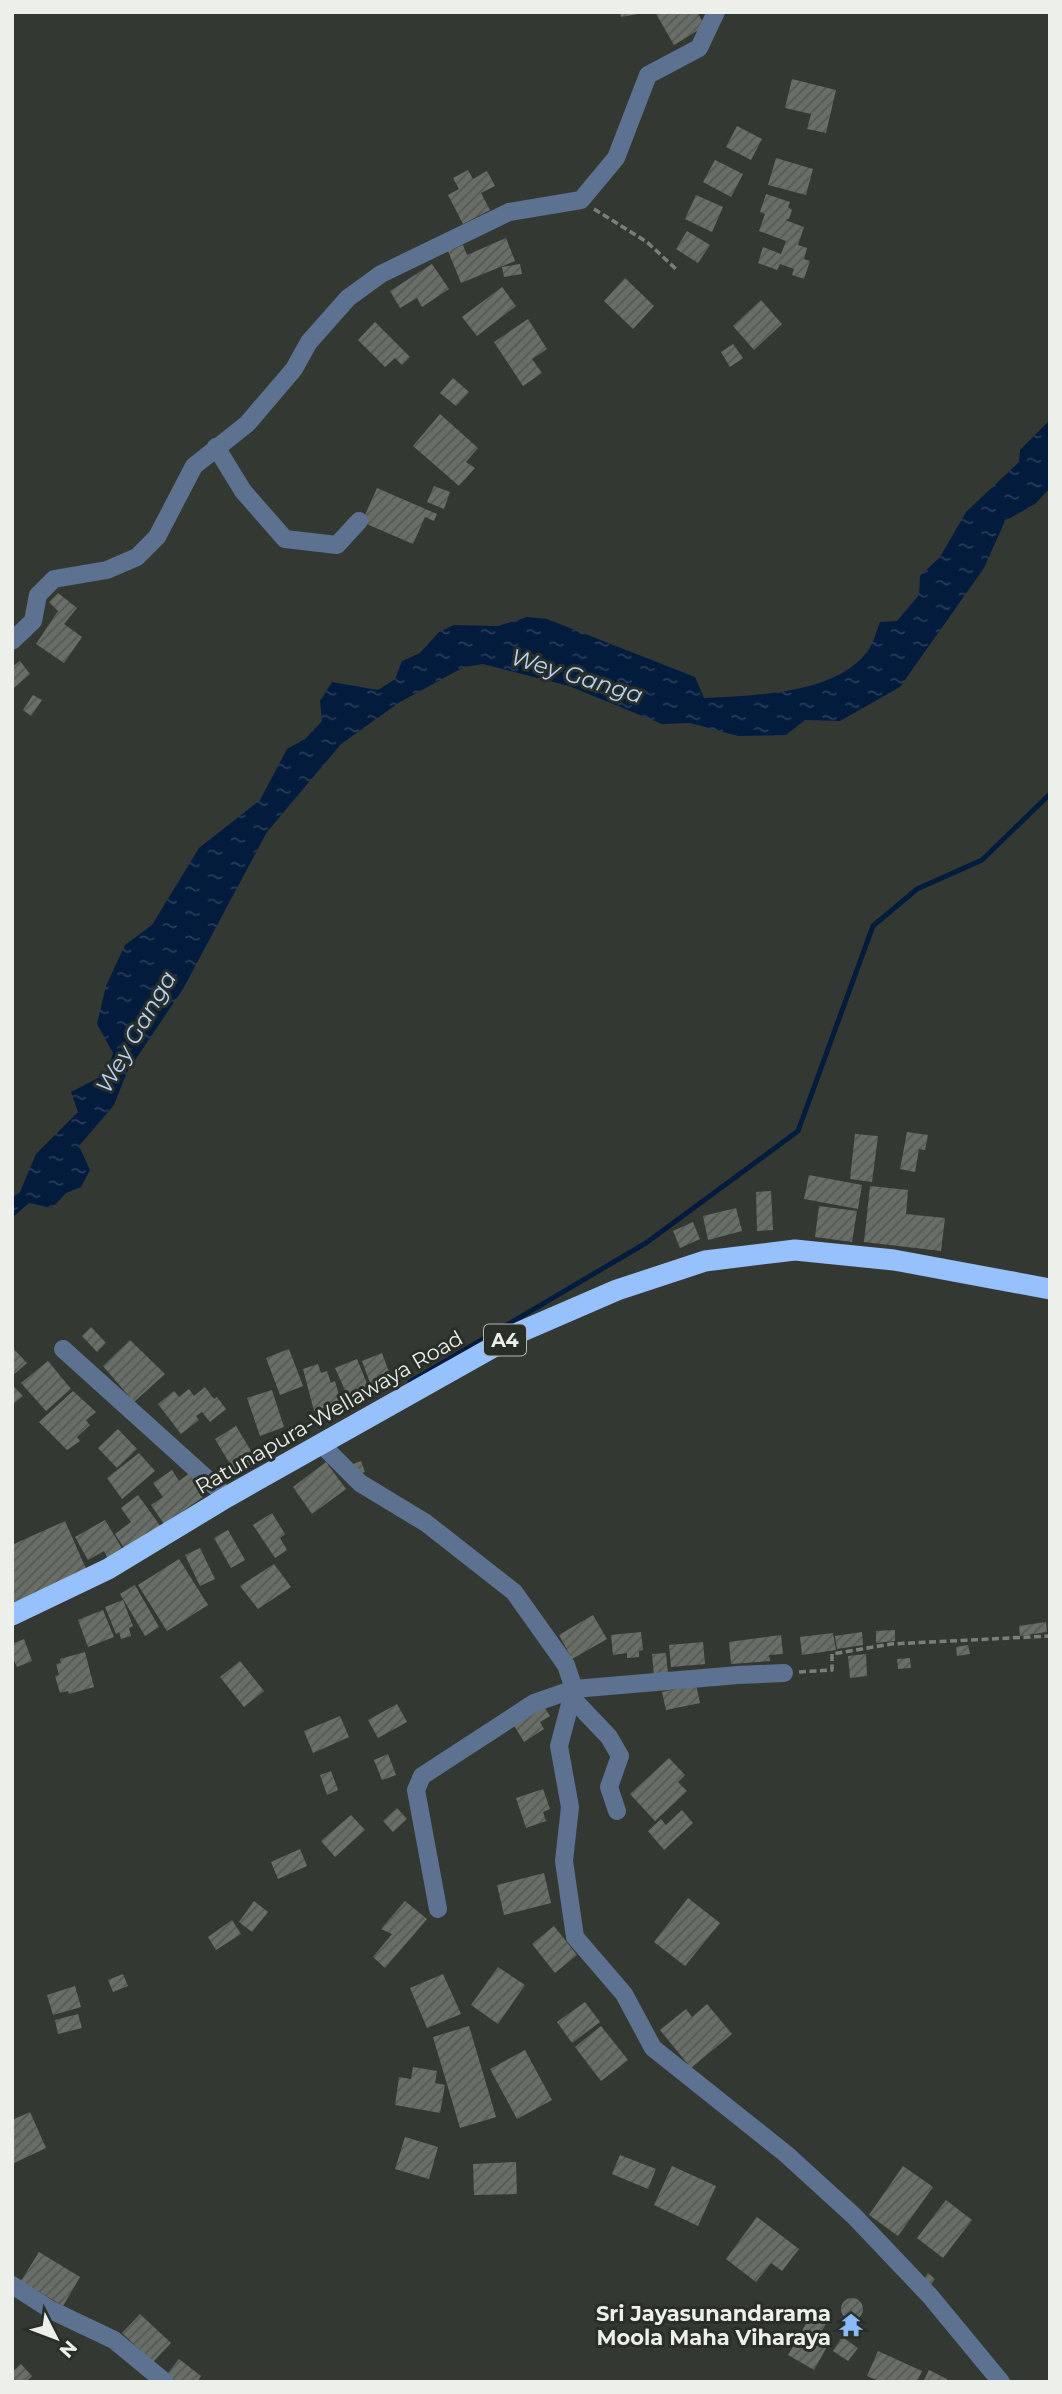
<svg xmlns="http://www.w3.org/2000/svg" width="1062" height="2394" font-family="Montserrat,sans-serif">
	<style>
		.water { fill: url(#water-ripples) }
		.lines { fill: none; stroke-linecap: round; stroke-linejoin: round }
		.stream { stroke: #031c3d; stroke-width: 5 }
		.building { fill: url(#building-hatch) }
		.path { stroke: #7b7f79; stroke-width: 3.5; stroke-dasharray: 7 3.5; stroke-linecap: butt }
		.minor { stroke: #5c7290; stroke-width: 18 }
		.highway { stroke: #96c1fc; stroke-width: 21 }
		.labels { text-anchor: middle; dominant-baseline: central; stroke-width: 6; stroke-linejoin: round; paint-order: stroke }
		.shield { fill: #2a2e28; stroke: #b2b5b0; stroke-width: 2 }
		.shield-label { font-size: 19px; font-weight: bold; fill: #ecefea }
		.street-label { font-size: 21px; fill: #ecefea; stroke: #2a2e28 }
		.poi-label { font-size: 21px; font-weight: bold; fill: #ecefea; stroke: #2a2e28; text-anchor: end }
		.water-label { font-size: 23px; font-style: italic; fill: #b8d3f8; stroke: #2a2e28 }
	</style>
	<defs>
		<pattern id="water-ripples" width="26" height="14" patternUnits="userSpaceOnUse" patternTransform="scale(1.75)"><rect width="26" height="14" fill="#031c3d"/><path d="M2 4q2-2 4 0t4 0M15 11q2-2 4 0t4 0" fill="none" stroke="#283d59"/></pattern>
		<pattern id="building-hatch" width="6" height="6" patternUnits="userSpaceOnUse" patternTransform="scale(1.75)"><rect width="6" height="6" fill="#696e66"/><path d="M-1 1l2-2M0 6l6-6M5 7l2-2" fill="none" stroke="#565954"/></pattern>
	</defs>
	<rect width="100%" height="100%" fill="#343832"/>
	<!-- water -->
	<path class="water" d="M1050,420V488L1035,504L1005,521L984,568L900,687L840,721L805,720L786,735L738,736L690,723L662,724L569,686L483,664L464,667L400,702L341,744L267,832L183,989L127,1072L114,1105L79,1146L90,1170L81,1187L66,1193L52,1208L29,1203L12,1218V1198L20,1192L36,1154L78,1112L71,1092L106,1074L113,1053L97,1024L106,986L125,945L152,925L199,848L260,800L287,749L305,739L322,721L320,701L332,682L378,690L395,679L402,661L420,653L439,632L454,625L498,626L527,617L547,619L695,677L704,698C753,695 834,695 867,652C873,645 876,632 880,622L897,621L919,595L920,576L940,557L966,512L1019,462L1020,450Z"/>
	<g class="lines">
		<!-- stream -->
		<path class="stream" d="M410,1382L646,1243L798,1131L873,926L917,889L982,860L1050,794"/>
	</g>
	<!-- building -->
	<g class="building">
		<path d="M620,12H638V14L621,17Z"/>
		<path d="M655,12H697L705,26L674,45Z"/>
		<path d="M792,79L836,90L826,133L807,129L811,114L785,108Z"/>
		<path d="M737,126L762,139L751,160L726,147Z"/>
		<path d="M776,158L813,169L806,195L768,185Z"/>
		<path d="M715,160L743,174L731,197L703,182Z"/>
		<path d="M468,170L473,179L487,171L495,186L481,193L490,210L463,224L448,195L459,189L453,178Z"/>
		<path d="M766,194L790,202L788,207L792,210L789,219L785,220L804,227L798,245L807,248L804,259L810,261L804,279L792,275L794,269L780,264L777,270L758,263L763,247L781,254L786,241L759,231L765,214L760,212Z"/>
		<path d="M696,195L723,207L712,232L685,219Z"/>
		<path d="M687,231L710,245L698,263L676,249Z"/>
		<path d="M506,238L515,261L461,283L448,251L463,245L467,255Z"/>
		<path d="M432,264L449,289L422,307L417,298L400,308L390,291Z"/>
		<path d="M520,264L522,274L504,277L502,267Z"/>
		<path d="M625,278L654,306L633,329L604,301Z"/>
		<path d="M502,287L516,306L477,336L462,317Z"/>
		<path d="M761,300L782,324L754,350L733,326Z"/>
		<path d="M528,319L547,349L532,359L542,373L523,386L494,342Z"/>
		<path d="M375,322L410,357L402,365L395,358L385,367L358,340Z"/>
		<path d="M733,344L743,358L730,367L721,352Z"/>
		<path d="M453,378L469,392L456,406L440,393Z"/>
		<path d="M440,414L478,448L466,462L475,468L459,486L413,446Z"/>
		<path d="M434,486L450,492L444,509L427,502Z"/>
		<path d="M377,488L437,514L434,521L425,517L413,544L362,522Z"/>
		<path d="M58,593L77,608L64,624L82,637L64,663L36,644L58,611L49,602Z"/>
		<path d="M20,661L30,674L14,688L12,667Z"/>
		<path d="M33,695L42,700L31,716L23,710Z"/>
		<path d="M907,1132L928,1135L925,1150L919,1149L915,1172L900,1169Z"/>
		<path d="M855,1134L878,1136L872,1182L850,1179Z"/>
		<path d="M809,1175L862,1185L858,1209L804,1199Z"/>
		<path d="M870,1186L908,1190L906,1214L945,1218L941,1251L864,1242Z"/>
		<path d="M771,1191L773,1230L757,1231L756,1192Z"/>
		<path d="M819,1206L857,1211L852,1242L815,1237Z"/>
		<path d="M736,1208L742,1231L708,1240L703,1216Z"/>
		<path d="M693,1222L700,1239L680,1248L673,1231Z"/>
		<path d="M91,1327L106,1343L97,1352L82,1336Z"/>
		<path d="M130,1340L165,1374L134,1402L103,1366Z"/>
		<path d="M12,1347L27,1363L12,1376Z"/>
		<path d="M289,1349L303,1386L280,1395L266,1358Z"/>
		<path d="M382,1353L392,1380L372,1388L362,1361Z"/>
		<path d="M357,1359L370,1391L349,1399L335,1368Z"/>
		<path d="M48,1361L71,1389L46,1411L21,1383Z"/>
		<path d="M318,1364L321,1373L327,1371L331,1383L335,1381L341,1403L314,1411L303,1369Z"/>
		<path d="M12,1385L23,1396L12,1405Z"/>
		<path d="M205,1387L214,1399L217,1397L226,1409L210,1422L202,1412L196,1416L199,1420L181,1434L158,1404L174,1391L179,1397L189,1389L194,1396Z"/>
		<path d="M272,1390L284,1427L260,1436L247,1398Z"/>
		<path d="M73,1391L96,1412L86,1420L90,1425L77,1437L80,1441L67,1450L39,1422Z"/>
		<path d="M236,1426L257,1461L236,1474L215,1439Z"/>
		<path d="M118,1429L137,1449L117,1468L98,1448Z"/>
		<path d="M139,1453L155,1471L122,1499L107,1478Z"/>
		<path d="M361,1461L365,1472L357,1475L353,1464Z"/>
		<path d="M326,1462L346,1489L312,1514L293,1487Z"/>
		<path d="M172,1470L179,1481L191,1472L206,1495L164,1524L151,1505L163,1497L153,1483Z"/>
		<path d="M138,1495L161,1527L126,1551L115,1534L131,1522L121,1508Z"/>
		<path d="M272,1513L285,1534L280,1538L287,1550L275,1558L253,1525Z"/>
		<path d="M105,1520L123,1550L108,1559L104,1551L88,1560L75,1537Z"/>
		<path d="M65,1521L87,1571L12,1605V1545Z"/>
		<path d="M228,1530L245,1560L231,1568L214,1538Z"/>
		<path d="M200,1548L215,1579L200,1586L185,1555Z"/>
		<path d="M179,1559L208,1605L167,1631L138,1585Z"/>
		<path d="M274,1564L291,1587L258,1609L240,1586Z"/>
		<path d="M135,1585L159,1627L145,1636L120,1594Z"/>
		<path d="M123,1600L133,1626L129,1628L131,1636L121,1639L119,1632L116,1634L105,1607Z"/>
		<path d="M103,1610L114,1637L88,1647L78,1620Z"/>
		<path d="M593,1615L607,1639L572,1659L559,1635Z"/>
		<path d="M1046,1622L1047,1632L1020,1636L1019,1626Z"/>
		<path d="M895,1630V1641L876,1643V1631Z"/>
		<path d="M641,1632L643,1650L639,1651V1657L627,1658V1653L613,1655L611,1635Z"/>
		<path d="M862,1632L863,1645L837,1649L835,1636Z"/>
		<path d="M833,1633L836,1650L802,1655L800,1637Z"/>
		<path d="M781,1635L783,1654L769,1655L770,1661L731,1664L729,1642Z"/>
		<path d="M24,1639L32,1661L17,1667L12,1656V1644Z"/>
		<path d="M703,1642L705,1664L671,1667L669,1645Z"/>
		<path d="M968,1645L970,1654L957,1656L956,1647Z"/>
		<path d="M85,1652L94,1687L69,1694L68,1691L60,1693L55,1676L59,1675L56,1664L61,1663L60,1659Z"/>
		<path d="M666,1653L668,1675L654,1676L652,1654Z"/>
		<path d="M866,1654L867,1676L850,1678L848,1656Z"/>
		<path d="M910,1658L911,1668L898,1669L897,1659Z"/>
		<path d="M240,1661L264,1691L244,1707L220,1677Z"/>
		<path d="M696,1685L700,1703L666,1710L662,1692Z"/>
		<path d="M540,1700L550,1716L540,1722L544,1729L524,1742L510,1719Z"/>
		<path d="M397,1704L407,1722L378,1738L368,1720Z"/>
		<path d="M340,1716L349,1737L313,1753L304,1731Z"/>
		<path d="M388,1754L396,1775L382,1780L374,1760Z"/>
		<path d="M669,1758L685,1775L678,1782L687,1791L655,1821L630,1794Z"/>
		<path d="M331,1771L338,1790L327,1795L320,1775Z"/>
		<path d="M543,1789L550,1809L543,1812L546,1821L526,1828L516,1798Z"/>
		<path d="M397,1808L407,1819L393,1832L383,1821Z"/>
		<path d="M682,1810L693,1823L664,1850L648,1831L661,1819L666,1825Z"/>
		<path d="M351,1815L365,1830L335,1857L321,1841Z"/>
		<path d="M300,1849L307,1866L278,1879L271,1862Z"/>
		<path d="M544,1873L551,1903L504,1915L497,1885Z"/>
		<path d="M688,1898L720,1923L685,1966L654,1942Z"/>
		<path d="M254,1901L268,1912L252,1932L239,1922Z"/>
		<path d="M405,1901L427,1919L385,1968L373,1957L392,1934L381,1929Z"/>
		<path d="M232,1920L241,1934L216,1950L208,1937Z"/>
		<path d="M554,1926L577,1955L555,1973L532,1944Z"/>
		<path d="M498,1967L525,1985L498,2024L471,2005Z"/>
		<path d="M123,1974L128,1986L113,1992L108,1980Z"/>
		<path d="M443,1974L461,2014L427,2028L410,1988Z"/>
		<path d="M75,1986L81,2007L53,2015L47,1995Z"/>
		<path d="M585,2002L600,2022L572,2043L557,2022Z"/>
		<path d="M707,2004L732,2034L691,2068L660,2030L686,2009L692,2017Z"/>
		<path d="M78,2014L82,2028L58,2034L55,2020Z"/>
		<path d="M469,2026L496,2117L460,2128L433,2037Z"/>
		<path d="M601,2026L628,2060L601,2081L575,2047Z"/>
		<path d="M525,2050L552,2100L517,2119L490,2069Z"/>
		<path d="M413,2067L437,2071L435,2083L445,2085L440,2113L395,2105L399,2077L411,2079Z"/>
		<path d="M30,2112L46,2148L14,2163L12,2120Z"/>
		<path d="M405,2137L438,2147L429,2179L395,2169Z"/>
		<path d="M620,2155L656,2169L648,2189L612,2174Z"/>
		<path d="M516,2162L517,2194L474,2195L473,2164Z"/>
		<path d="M672,2166L716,2186L698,2226L654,2205Z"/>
		<path d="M903,2166L933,2187L898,2236L869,2215Z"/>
		<path d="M946,2200L972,2220L943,2258L917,2238Z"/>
		<path d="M757,2217L799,2249L782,2271L771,2263L756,2282L726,2259Z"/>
		<path d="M39,2252L80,2277L63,2306L21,2281Z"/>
		<path d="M928,2273L935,2279L929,2287L922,2282Z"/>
		<circle cx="852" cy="2309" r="11"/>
		<path d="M140,2314L171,2343L153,2362L122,2333Z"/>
		<path d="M811,2315L826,2324L818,2337L829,2343L814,2370L788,2355Z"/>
		<path d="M842,2337L858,2348L848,2361L833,2351Z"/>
		<path d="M878,2351L922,2371L917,2382H881L867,2376Z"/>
		<path d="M179,2359L201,2376L197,2382H177L167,2374Z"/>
		<path d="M21,2364L32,2376L26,2382H12V2372Z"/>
		<path d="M929,2370L947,2379L946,2382H923Z"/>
	</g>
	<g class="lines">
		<!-- path -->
		<g class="path">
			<path d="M594,209L647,242L677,270"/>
			<path d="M799,1672L832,1670V1654L891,1644L1050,1636"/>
		</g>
		<!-- minor -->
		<g class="minor">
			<path d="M216,447L243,491L285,539L337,545L359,521"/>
			<path d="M12,641L33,621L38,595L54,579L107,570L137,557L157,537L194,466L247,424L294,369L309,342L348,298L381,274L509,212L581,200L616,158L648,75L699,48L716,12"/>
			<path d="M63,1349L227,1497"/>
			<path d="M322,1445L360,1483L426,1523L514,1592L566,1665L574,1689L559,1746L570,1807L564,1861L575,1937L624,1994L653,2048L786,2154L854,2216L930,2296L1001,2382"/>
			<path d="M572,1698L609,1737L620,1756L609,1787L617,1811"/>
			<path d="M438,1909L416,1790L422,1776L534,1703L574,1689L738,1675L784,1673"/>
			<path d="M12,2285L51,2310L114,2340L165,2382"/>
		</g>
		<!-- highway -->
		<path class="highway" d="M12,1615L108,1569L227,1497L520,1332L617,1290L705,1261L795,1250L894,1260L1050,1289"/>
	</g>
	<!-- icons -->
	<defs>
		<g id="temple-bare" transform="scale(1.89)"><path d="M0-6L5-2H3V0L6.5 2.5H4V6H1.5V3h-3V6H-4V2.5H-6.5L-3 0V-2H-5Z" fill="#89bafc" stroke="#2a2e28" stroke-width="2.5" paint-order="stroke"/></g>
	</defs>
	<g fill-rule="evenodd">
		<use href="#temple-bare" x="851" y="2325"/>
	</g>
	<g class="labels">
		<!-- shield labels -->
		<rect class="shield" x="484" y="1324.5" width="42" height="31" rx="5"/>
		<g class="shield-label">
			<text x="505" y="1340">A4</text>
		</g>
		<!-- street labels -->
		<g class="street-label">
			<text transform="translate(329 1412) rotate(-30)">Ratunapura-Wellawaya Road</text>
		</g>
		<!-- poi labels -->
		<g class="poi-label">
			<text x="831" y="2313">Sri Jayasunandarama<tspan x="831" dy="24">Moola Maha Viharaya</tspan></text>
		</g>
		<!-- water labels -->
		<g class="water-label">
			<text transform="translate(577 676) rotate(17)">Wey Ganga</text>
			<text transform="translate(136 1032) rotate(-60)">Wey Ganga</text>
		</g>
	</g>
	<!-- border -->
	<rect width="1062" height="2394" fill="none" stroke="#ecefea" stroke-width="28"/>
	<!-- north arrow -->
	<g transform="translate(56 2338) rotate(132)" stroke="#2a2e28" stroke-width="5" paint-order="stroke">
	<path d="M0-5L12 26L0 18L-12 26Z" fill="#ecefea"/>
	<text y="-10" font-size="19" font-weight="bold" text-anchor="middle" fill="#ecefea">N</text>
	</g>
</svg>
